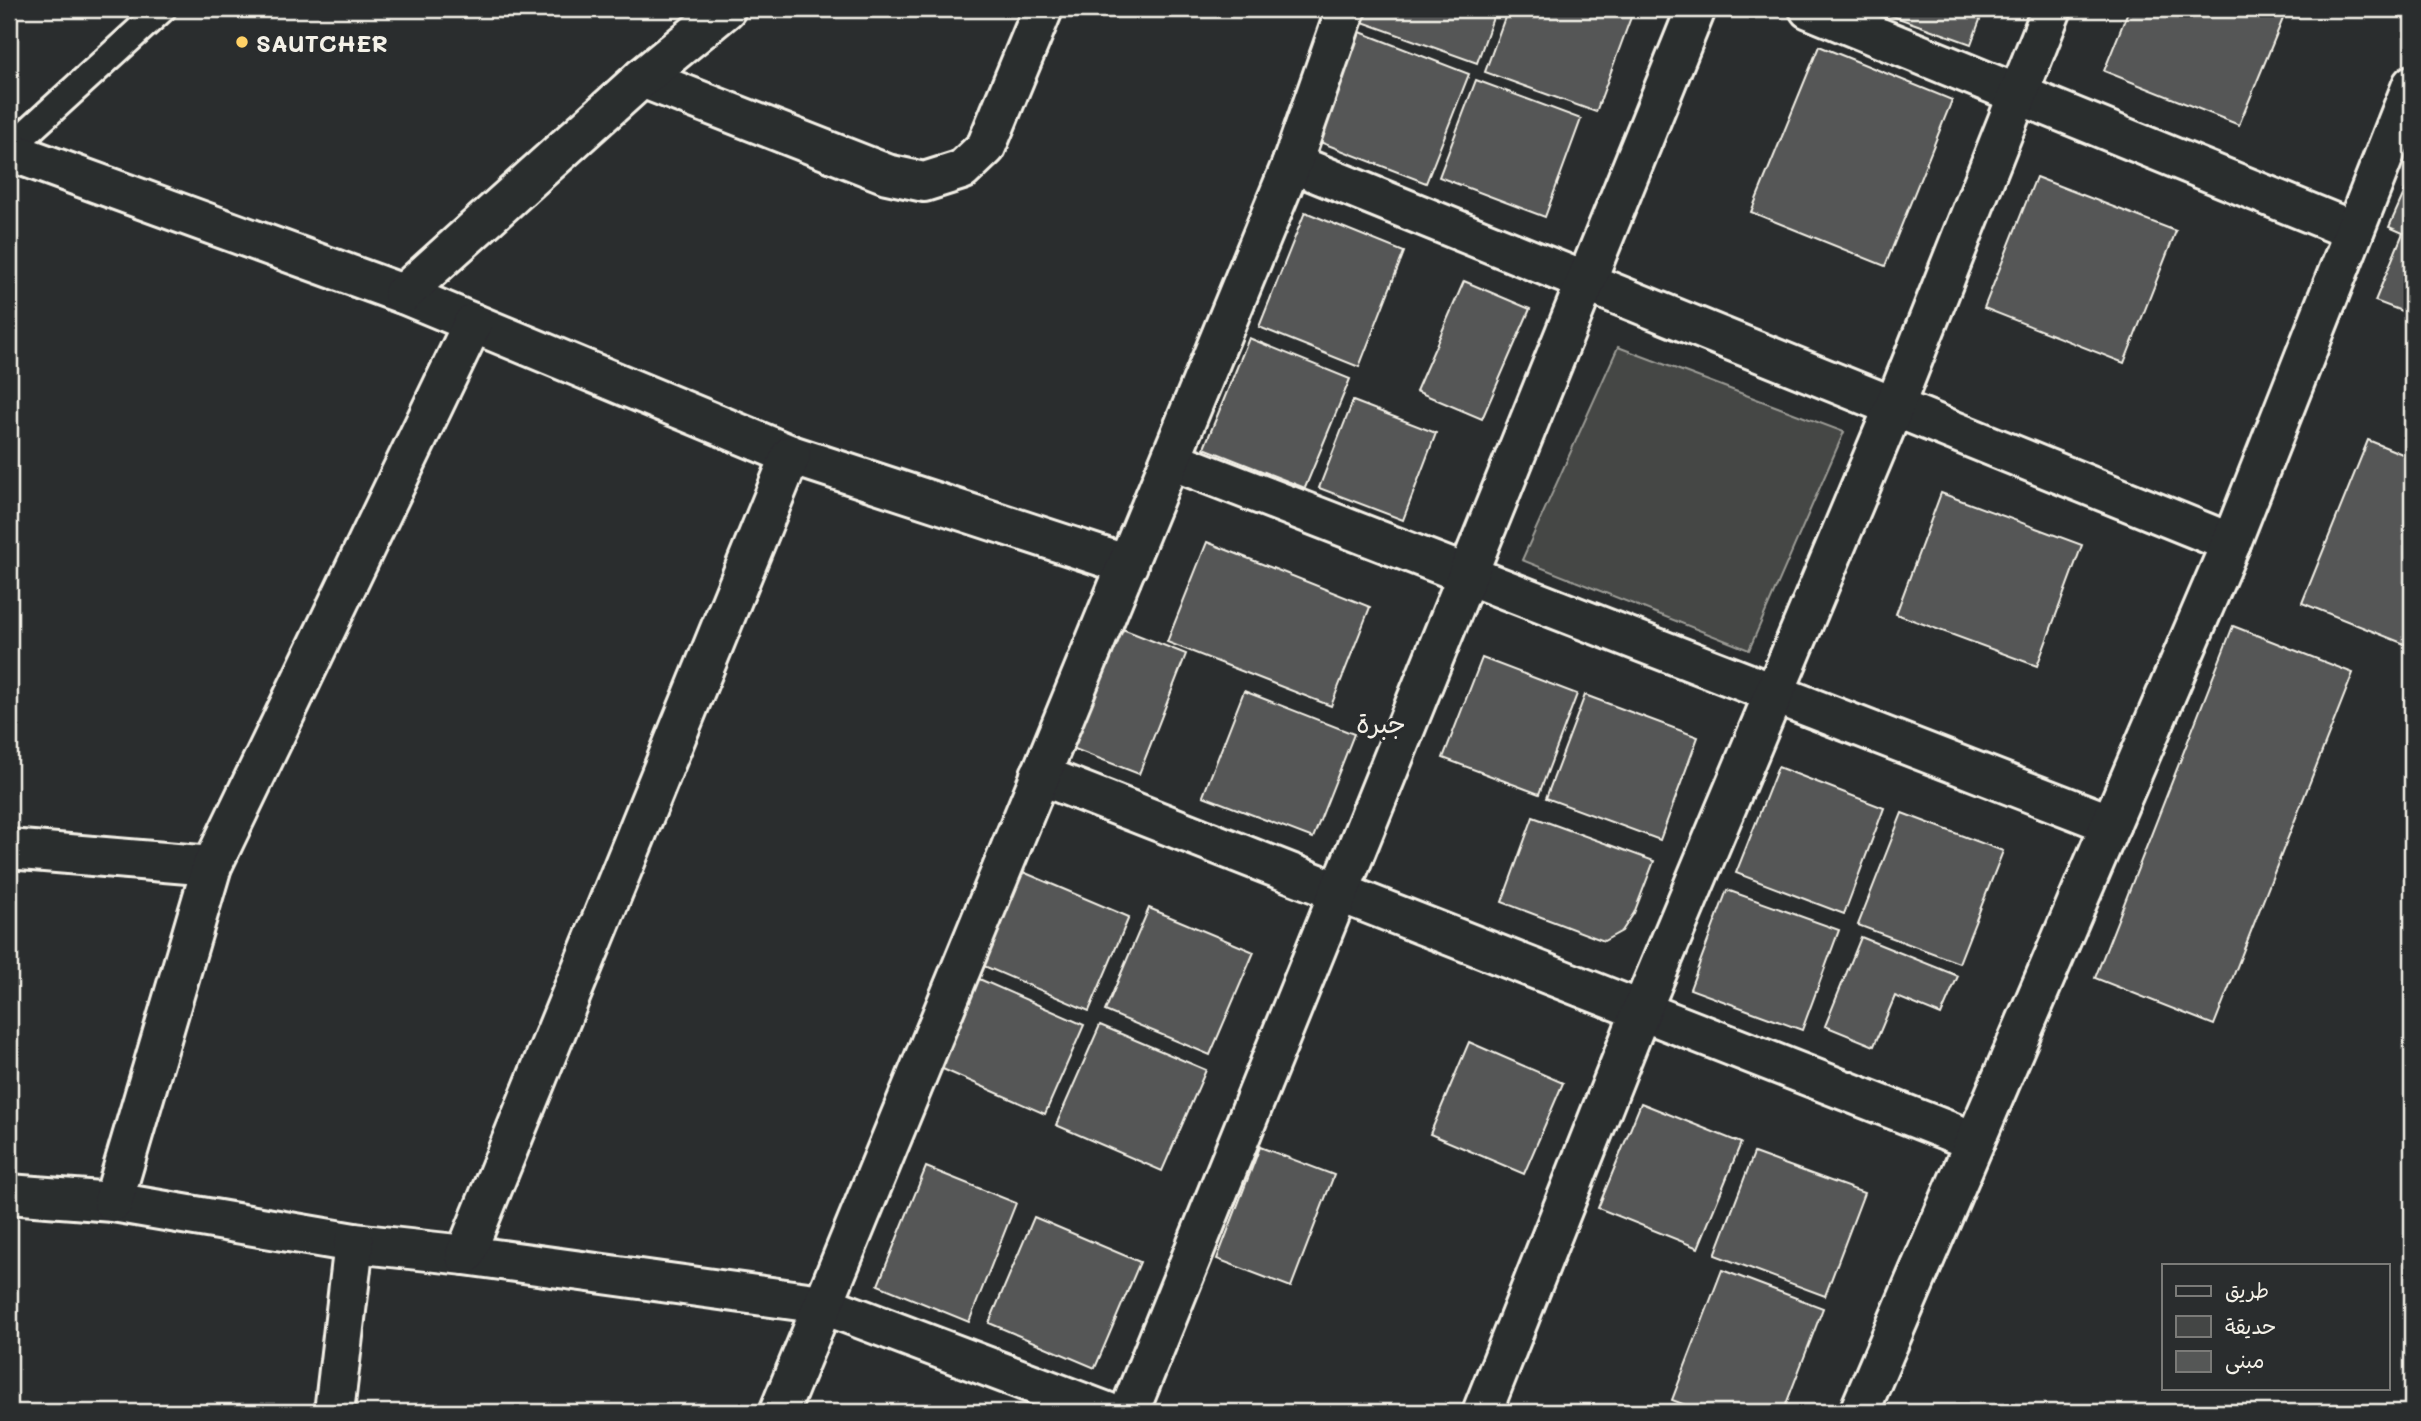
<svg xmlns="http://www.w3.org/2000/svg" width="2421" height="1421" font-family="Mali,'Playpen Sans Arabic',sans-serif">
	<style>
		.green { fill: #444645; stroke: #9c9c96; stroke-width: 2 }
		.building { fill: #555756; stroke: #f4f1e8; stroke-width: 2 }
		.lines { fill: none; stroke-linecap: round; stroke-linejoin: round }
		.lane-casing { stroke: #f4f1e8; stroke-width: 32 }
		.street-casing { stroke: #f4f1e8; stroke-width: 44 }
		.lane { stroke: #2a2d2e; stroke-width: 26 }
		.street { stroke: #2a2d2e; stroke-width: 38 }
		.poi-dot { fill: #ffd166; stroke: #2a2d2e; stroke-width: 2.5 }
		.labels { text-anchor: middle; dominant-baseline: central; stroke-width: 6; stroke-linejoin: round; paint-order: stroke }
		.poi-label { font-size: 24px; font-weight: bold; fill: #f4f1e8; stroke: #2a2d2e; text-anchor: start }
		.neighbourhood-label { font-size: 26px; fill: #f4f1e8; stroke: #2a2d2e }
	</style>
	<rect width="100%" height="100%" fill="#2a2d2e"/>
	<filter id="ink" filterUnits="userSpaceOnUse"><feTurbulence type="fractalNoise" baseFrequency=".0143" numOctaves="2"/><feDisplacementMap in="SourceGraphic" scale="14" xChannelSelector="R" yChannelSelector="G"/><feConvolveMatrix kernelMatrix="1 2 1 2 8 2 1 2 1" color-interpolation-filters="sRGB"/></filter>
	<g filter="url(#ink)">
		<!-- green -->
		<path class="green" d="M1618,347L1844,432L1749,650L1522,560Z"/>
		<!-- building -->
		<g class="building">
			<path d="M1358,9H1496L1477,63L1354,19Z"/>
			<path d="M1508,9H1634L1596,112L1485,72Z"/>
			<path d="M1873,9H1984L1971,44Z"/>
			<path d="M2129,9H2287L2239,125L2104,71Z"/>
			<path d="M1355,30L1469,74L1426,183L1312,139Z"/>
			<path d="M1819,46L1952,100L1885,266L1751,212Z"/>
			<path d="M1476,80L1581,119L1545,217L1439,177Z"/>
			<path d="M2412,175V315L2375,301L2403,233L2389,227Z"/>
			<path d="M2036,177L2176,231L2124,363L1984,308Z"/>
			<path d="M1305,212L1404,252L1359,367L1259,327Z"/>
			<path d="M1464,281L1530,309L1482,419L1416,391Z"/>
			<path d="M1249,338L1350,379L1305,488L1204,448Z"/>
			<path d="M1353,401L1436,433L1403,520L1319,488Z"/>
			<path d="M2368,440L2412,458V647L2302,603Z"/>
			<path d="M1941,493L2082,545L2037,666L1896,614Z"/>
			<path d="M1207,542L1370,607L1331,706L1167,642Z"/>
			<path d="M2233,626L2353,673L2214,1025L2095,978Z"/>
			<path d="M1120,628L1186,654L1139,774L1072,748Z"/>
			<path d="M1482,658L1577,694L1539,794L1443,758Z"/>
			<path d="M1244,691L1354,734L1313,838L1203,796Z"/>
			<path d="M1585,695L1698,737L1660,840L1546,798Z"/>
			<path d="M1778,767L1884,808L1844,914L1736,873Z"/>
			<path d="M1902,813L2003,851L1959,963L1858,925Z"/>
			<path d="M1533,817L1654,861L1634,913L1622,931L1604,941L1502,902Z"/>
			<path d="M1016,869L1129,917L1089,1011L977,963Z"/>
			<path d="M1727,890L1839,930L1802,1030L1690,989Z"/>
			<path d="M1149,908L1254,952L1210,1055L1105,1011Z"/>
			<path d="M1861,937L1958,976L1941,1015L1895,996L1874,1046L1825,1026Z"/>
			<path d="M977,978L1084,1025L1045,1114L938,1067Z"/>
			<path d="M1100,1025L1206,1070L1162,1171L1056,1125Z"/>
			<path d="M1469,1042L1563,1083L1524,1174L1430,1134Z"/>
			<path d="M1641,1103L1741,1143L1698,1248L1598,1208Z"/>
			<path d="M1260,1147L1334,1175L1291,1287L1217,1259Z"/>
			<path d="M1754,1153L1864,1193L1825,1296L1715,1255Z"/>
			<path d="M926,1167L1016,1203L969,1322L878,1285Z"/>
			<path d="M1034,1217L1140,1262L1095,1368L989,1323Z"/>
			<path d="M1722,1270L1823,1308L1783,1412H1704L1672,1400Z"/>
		</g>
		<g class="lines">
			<!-- lane casing -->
			<g class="lane-casing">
				<path id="lane" d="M9,149L162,9"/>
			</g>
			<!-- street casing -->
			<g class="street-casing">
				<g id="street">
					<path d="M1809,9L2354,231"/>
					<path d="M642,78L887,174L924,182L962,170L986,147L1043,9"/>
					<path d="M9,151L403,294L791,455L1128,565"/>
					<path d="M1292,163L2231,543"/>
					<path d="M403,294L642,78L726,9"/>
					<path d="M1171,460L2111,824"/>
					<path d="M1040,775L1974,1141"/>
					<path d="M9,849L212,866"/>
					<path d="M9,1194L113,1202L354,1243L465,1255L822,1304L1107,1412"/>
					<path d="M113,1202L212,866L473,323"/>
					<path d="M465,1255L791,455"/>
					<path d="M334,1412L354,1243"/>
					<path d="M779,1412L1292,163L1346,9"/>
					<path d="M1129,1412L1696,9"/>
					<path d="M1482,1412L1641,1011L1894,407L2052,9"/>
					<path d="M1859,1412L2231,543L2412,85"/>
				</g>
			</g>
			<!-- lane -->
			<use href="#lane" class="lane"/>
			<!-- street -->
			<use href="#street" class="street"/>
		</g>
	</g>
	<!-- markers -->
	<circle class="poi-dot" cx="242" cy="42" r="7"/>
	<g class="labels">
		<!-- poi labels -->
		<g class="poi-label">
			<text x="256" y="42">SAUTCHER</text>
		</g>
		<!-- neighbourhood labels -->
		<g class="neighbourhood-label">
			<text x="1381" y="723">جبرة</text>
		</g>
	</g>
	<!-- margin -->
	<rect width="2421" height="1421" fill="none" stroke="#2a2d2e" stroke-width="35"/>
	<rect x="18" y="18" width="2386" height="1386" fill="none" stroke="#f4f1e8" stroke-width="2.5" filter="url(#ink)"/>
	<!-- legend -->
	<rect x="2162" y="1264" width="228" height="126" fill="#2a2d2e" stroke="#7b7b78" stroke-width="2"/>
	<rect x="2176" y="1286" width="35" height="10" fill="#2a2d2e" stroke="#7b7b78" stroke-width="2"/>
	<text x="2225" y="1298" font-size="21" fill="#f4f1e8">طريق</text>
	<rect x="2176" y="1316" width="35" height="21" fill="#444645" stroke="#7b7b78" stroke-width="2"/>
	<text x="2225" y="1334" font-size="21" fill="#f4f1e8">حديقة</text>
	<rect x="2176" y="1351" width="35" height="21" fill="#555756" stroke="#7b7b78" stroke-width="2"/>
	<text x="2225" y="1368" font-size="21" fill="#f4f1e8">مبنى</text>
</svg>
